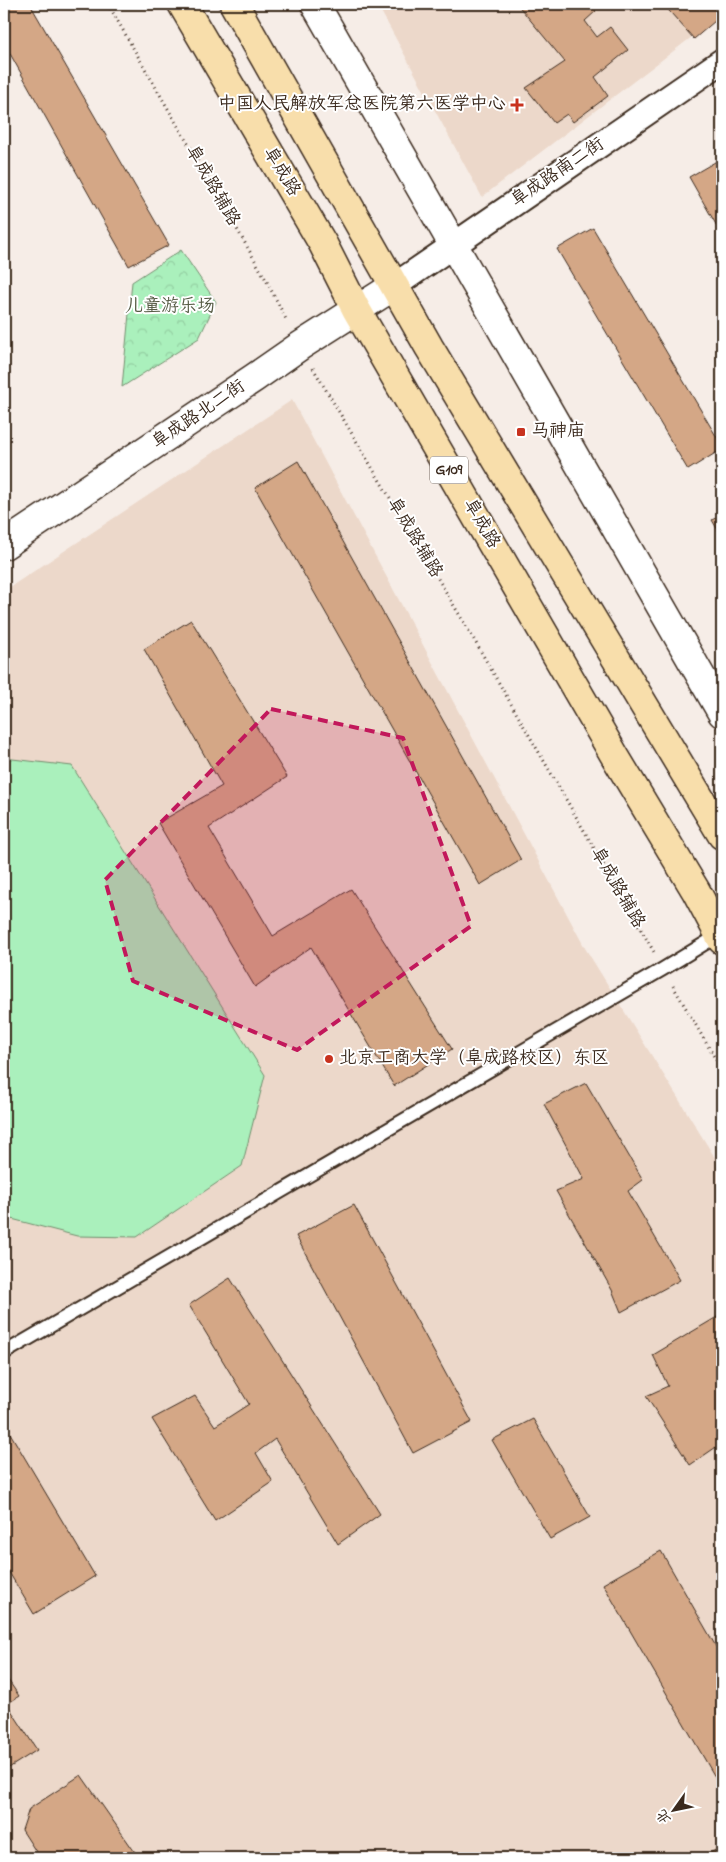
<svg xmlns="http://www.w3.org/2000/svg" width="726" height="1862" font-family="'Indie Flower','LXGW WenKai TC',sans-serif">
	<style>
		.built { fill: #ecd8ca }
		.grass { fill: #aaf0bc; stroke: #728d6d }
		.park { fill: url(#park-crowns); stroke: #728d6d }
		.building { fill: #d4a786; stroke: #3b2a1e }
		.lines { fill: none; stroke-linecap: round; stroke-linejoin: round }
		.service-casing { stroke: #3b2a1e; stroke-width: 16 }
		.minor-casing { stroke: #3b2a1e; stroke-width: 28 }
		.tertiary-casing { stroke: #3b2a1e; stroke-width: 31 }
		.trunk-casing { stroke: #3b2a1e; stroke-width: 31 }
		.path { stroke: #3b2a1e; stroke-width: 3; stroke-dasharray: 1 4; stroke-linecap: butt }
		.service { stroke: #fff; stroke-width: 12 }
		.minor { stroke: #fff; stroke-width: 24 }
		.tertiary { stroke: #fff; stroke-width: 28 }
		.trunk { stroke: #f8deab; stroke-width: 28 }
		.marked { fill: #c2185b; fill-opacity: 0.2; stroke: #c2185b; stroke-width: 4; stroke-dasharray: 10 6; stroke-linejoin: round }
		.poi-dot { fill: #c8321e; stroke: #fff; stroke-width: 2 }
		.labels { text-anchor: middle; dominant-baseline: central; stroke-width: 4; stroke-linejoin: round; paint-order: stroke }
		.shield { fill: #fff; stroke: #766a62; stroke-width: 1 }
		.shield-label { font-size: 16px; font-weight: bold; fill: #3b2a1e }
		.poi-label { font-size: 18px; fill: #3b2a1e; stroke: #fff; text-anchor: start }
		.street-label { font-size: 18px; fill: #3b2a1e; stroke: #fff }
		.park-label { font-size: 18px; fill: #575c46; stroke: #fff }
	</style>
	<defs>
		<pattern id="park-crowns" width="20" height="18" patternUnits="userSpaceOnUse" patternTransform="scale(1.25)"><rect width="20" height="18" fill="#aaf0bc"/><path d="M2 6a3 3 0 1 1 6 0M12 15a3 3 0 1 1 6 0" fill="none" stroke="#93cea1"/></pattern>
	</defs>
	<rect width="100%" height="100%" fill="#f6ede7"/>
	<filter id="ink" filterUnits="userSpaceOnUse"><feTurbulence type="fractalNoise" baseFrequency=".02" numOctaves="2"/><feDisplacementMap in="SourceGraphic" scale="10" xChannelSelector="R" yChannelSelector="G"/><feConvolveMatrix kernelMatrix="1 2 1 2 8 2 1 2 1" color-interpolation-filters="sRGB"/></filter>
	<g filter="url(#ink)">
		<!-- built -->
		<g class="built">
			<path d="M377,4H722V14L482,197Z"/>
			<path d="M292,400L585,948L722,1169V1858H4V591Z"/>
		</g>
		<!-- grass -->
		<path class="grass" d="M4,758L72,766L265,1075L242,1166L137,1237L77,1236L4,1217Z"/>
		<!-- park -->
		<path class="park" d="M181,250L216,302L199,338L122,387L132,282Z"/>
		<!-- building -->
		<g class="building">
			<path d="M7,4H30L169,245L129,266L4,43V6Z"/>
			<path d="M517,4H591L596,11L585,21L597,37L610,27L628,50L595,77L608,96L573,122L567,114L554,123L526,88L565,62Z"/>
			<path d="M663,4H722V15L694,39Z"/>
			<path d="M722,158V235L689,177Z"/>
			<path d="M593,228L722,446V449L688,470L557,249Z"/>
			<path d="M298,461L521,860L480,885L255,488Z"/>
			<path d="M722,514V537L712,520Z"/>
			<path d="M191,620L287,777L209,828L273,936L351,889L452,1049L394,1086L311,947L255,987L158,823L222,786L144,649Z"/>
			<path d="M586,1083L643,1180L628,1191L680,1280L621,1312L612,1290L556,1191L584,1179L544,1104Z"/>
			<path d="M354,1205L472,1422L413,1453L296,1236Z"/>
			<path d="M230,1278L380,1514L338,1544L275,1439L256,1453L273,1482L215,1521L152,1419L195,1396L215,1426L249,1404L189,1305Z"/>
			<path d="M722,1314V1443L690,1465L646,1396L668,1386L653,1355Z"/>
			<path d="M533,1419L590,1517L550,1539L492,1440Z"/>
			<path d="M7,1428L95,1576L34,1614L4,1564V1430Z"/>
			<path d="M661,1551L722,1657V1789L603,1584Z"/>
			<path d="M4,1674L19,1696L7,1704L37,1750L4,1771Z"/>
			<path d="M81,1775L139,1858H40L22,1830L29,1809Z"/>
			<path d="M722,1846V1858H702Z"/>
		</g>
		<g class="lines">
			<!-- service casing -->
			<g class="service-casing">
				<path id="service" d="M4,1353L663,969L722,933"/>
			</g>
			<!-- minor casing -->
			<g class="minor-casing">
				<path id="minor" d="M394,286L722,61"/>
			</g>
			<!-- tertiary casing -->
			<g class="tertiary-casing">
				<g id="tertiary">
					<path d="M315,4L722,713"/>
					<path d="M4,545L254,378L300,346L394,286"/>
				</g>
			</g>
			<!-- trunk casing -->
			<g class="trunk-casing">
				<g id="trunk">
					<path d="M182,4L323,244L356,309L616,758L696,891L722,940"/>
					<path d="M234,4L429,347L722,835"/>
				</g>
			</g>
			<!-- path -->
			<g class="path">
				<path d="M108,4L265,278L287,321"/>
				<path d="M313,368L469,631L654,952"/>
				<path d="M673,986L722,1070"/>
			</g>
			<!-- service -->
			<use href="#service" class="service"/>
			<!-- minor -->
			<use href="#minor" class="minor"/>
			<!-- tertiary -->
			<use href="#tertiary" class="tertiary"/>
			<!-- trunk -->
			<use href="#trunk" class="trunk"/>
		</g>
	</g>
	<!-- marked area -->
	<path class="marked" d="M271,709L403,738L471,926L297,1050L133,981L105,880Z"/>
	<!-- markers -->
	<g class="poi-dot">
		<path d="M514.5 97.5h5v5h5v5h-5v5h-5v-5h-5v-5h5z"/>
		<rect x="516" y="427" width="10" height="10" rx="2.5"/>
		<circle cx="329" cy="1059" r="5"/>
	</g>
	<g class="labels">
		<!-- shield labels -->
		<rect class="shield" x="430" y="456.5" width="38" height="27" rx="4"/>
		<g class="shield-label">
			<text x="449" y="470">G109</text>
		</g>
		<!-- poi labels -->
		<g class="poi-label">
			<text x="506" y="105" text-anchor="end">中国人民解放军总医院第六医学中心</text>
			<text x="531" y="432">马神庙</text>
			<text x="339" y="1059">北京工商大学（阜成路校区）东区</text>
		</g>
		<!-- street labels -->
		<g class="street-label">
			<text transform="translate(281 172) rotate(59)">阜成路</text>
			<text transform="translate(558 173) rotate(-34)">阜成路南二街</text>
			<text transform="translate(212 186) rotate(60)">阜成路辅路</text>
			<text transform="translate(199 415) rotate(-34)">阜成路北二街</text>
			<text transform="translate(481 524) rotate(60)">阜成路</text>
			<text transform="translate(414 538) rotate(59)">阜成路辅路</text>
			<text transform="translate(617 888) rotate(60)">阜成路辅路</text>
		</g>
		<!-- park labels -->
		<g class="park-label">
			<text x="170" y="307">儿童游乐场</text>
		</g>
	</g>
	<!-- margin -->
	<rect width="726" height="1862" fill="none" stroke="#fff" stroke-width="20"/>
	<rect x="10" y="10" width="706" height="1842" fill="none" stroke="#3b2a1e" stroke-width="2" filter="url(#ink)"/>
	<!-- north arrow -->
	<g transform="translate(674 1810) rotate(237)" stroke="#ffffff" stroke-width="4" paint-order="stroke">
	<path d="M0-4L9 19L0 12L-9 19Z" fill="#3b2a1e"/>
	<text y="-8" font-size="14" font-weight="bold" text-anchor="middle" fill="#3b2a1e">北</text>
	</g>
</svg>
